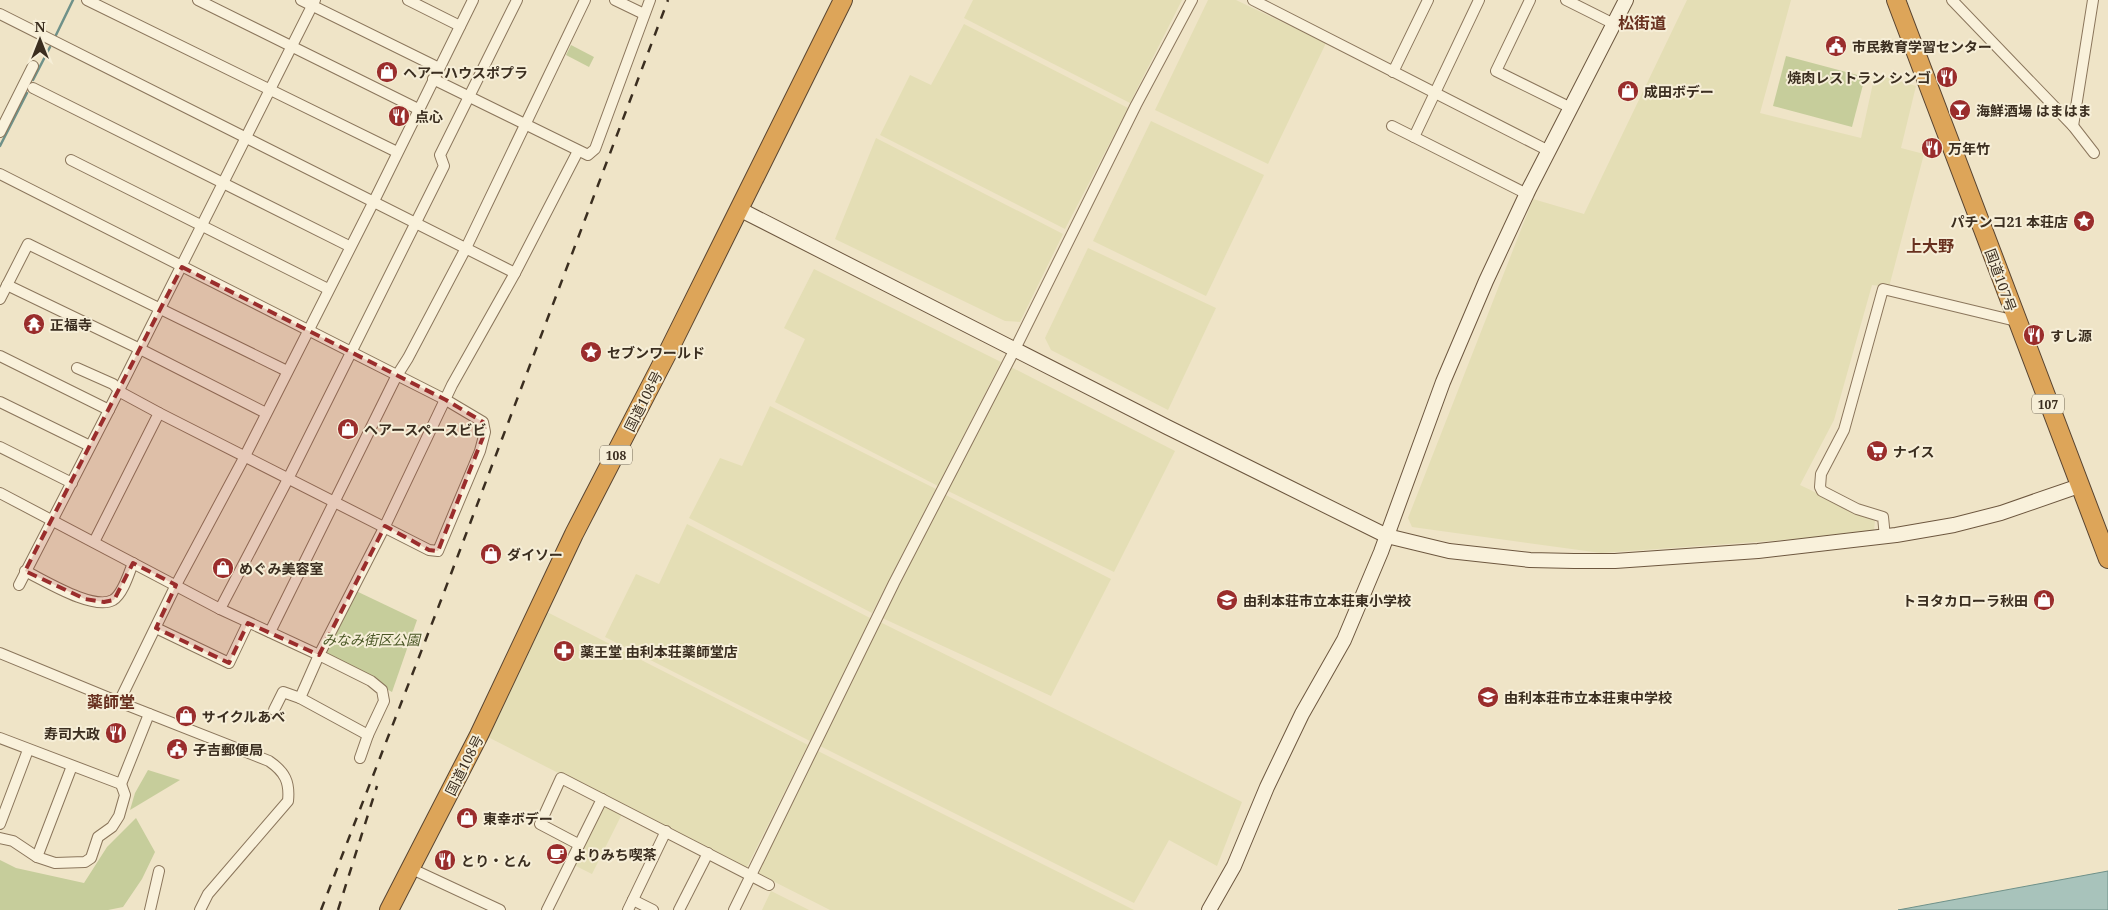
<svg xmlns="http://www.w3.org/2000/svg" width="2108" height="910" font-family="'Noto Serif','Noto Sans JP',serif">
	<style>
		.farmland { fill: #e4deb5 }
		.green { fill: #c6cd9b }
		.water { fill: #a8c3bb; stroke: #6f9189 }
		.lines { fill: none; stroke-linecap: round; stroke-linejoin: round }
		.stream { stroke: #6f9189; stroke-width: 2.5 }
		.street-casing { stroke: #8b765c; stroke-width: 12 }
		.secondary-casing { stroke: #6d573f; stroke-width: 16 }
		.highway-casing { stroke: #594430; stroke-width: 20 }
		.street { stroke: #f9f1db; stroke-width: 10 }
		.secondary { stroke: #f9f1db; stroke-width: 14 }
		.highway { stroke: #dda559; stroke-width: 18 }
		.rail { stroke: #3b2e20; stroke-width: 2.5; stroke-dasharray: 9 9; stroke-linecap: butt }
		.marked { fill: #9a2d2c; fill-opacity: 0.2; stroke: #9a2d2c; stroke-width: 4; stroke-dasharray: 10 6; stroke-linejoin: round }
		.labels { text-anchor: middle; dominant-baseline: central; stroke-width: 4; stroke-linejoin: round; paint-order: stroke }
		.shield { fill: #f6eed7; stroke: #736857; stroke-width: 1 }
		.shield-label { font-size: 12px; font-weight: bold; fill: #3b2e20 }
		.poi-label { font-size: 14px; font-weight: bold; fill: #3b2e20; stroke: #f6eed7; text-anchor: start }
		.street-label { font-size: 14px; fill: #3b2e20; stroke: #f6eed7 }
		.park-label { font-size: 14px; font-style: italic; fill: #4a5726; stroke: #f6eed7 }
		.quarter-label { font-size: 16px; font-weight: bold; fill: #68301f; stroke: #f6eed7 }
	</style>
	<rect width="100%" height="100%" fill="#efe4c7"/>
	<!-- farmland -->
	<g class="farmland">
		<path d="M973,0H1182L1130,103L964,18Z"/>
		<path d="M1208,0H1236L1326,43L1268,164L1155,110Z"/>
		<path d="M1687,0H1791L1760,113L1861,138L1875,74L1916,86L1901,148L1924,154L1889,287L1872,285L1834,420L1800,485L1875,521L1874,530L1796,539L1601,553L1412,527L1408,518L1533,199L1584,214Z"/>
		<path d="M964,24L1128,108L1065,229L880,135L910,75L931,85Z"/>
		<path d="M1151,121L1264,175L1206,296L1093,241Z"/>
		<path d="M876,138L1063,234L1020,322L1005,321L835,239Z"/>
		<path d="M1088,248L1216,308L1168,410L1051,350L1045,338Z"/>
		<path d="M814,269L1001,362L938,486L775,402L805,339L784,328Z"/>
		<path d="M1007,365L1175,451L1114,572L944,489Z"/>
		<path d="M770,406L936,489L872,613L689,518L720,458L742,466Z"/>
		<path d="M940,492L1111,579L1051,696L878,616Z"/>
		<path d="M687,524L872,619L810,741L605,637L636,574L659,584Z"/>
		<path d="M547,612L808,745L746,869L484,735Z"/>
		<path d="M878,621L1242,802L1217,866L1169,840L1134,903L816,744Z"/>
		<path d="M812,748L1134,910H830L751,870Z"/>
		<path d="M607,806L622,814L592,874L574,865L602,807Z"/>
		<path d="M771,891L809,910H762Z"/>
	</g>
	<!-- green -->
	<g class="green">
		<path d="M571,45L594,57L589,67L566,55Z"/>
		<path d="M1786,56L1865,77L1852,127L1773,106Z"/>
		<path d="M354,590L417,620L392,692L322,654Z"/>
		<path d="M148,770L180,780L130,810L135,793Z"/>
		<path d="M136,818L155,852L142,879L123,907L108,910H0V860L16,868L84,883L107,847Z"/>
	</g>
	<!-- water -->
	<path class="water" d="M2108,871V910H1898Z"/>
	<g class="lines">
		<!-- stream -->
		<g class="stream">
			<path d="M56,35L73,0"/>
			<path d="M33,80L50,47"/>
			<path d="M0,146L27,93"/>
		</g>
		<!-- street casing -->
		<g class="street-casing">
			<g id="street">
				<path d="M87,0L397,152"/>
				<path d="M198,0L418,109"/>
				<path d="M301,0L439,68"/>
				<path d="M408,0L460,26"/>
				<path d="M615,0L644,14"/>
				<path d="M1253,0L1549,151"/>
				<path d="M1479,0L1414,137L1527,194"/>
				<path d="M1530,0L1496,71L1571,108"/>
				<path d="M1566,0L1614,24"/>
				<path d="M1952,0L2073,126L2094,153"/>
				<path d="M0,14L515,273"/>
				<path d="M1393,72L1428,0"/>
				<path d="M433,79L588,155L595,149L650,0"/>
				<path d="M33,88L349,246"/>
				<path d="M1392,126L1414,137"/>
				<path d="M2073,126L2093,0"/>
				<path d="M0,132L33,66"/>
				<path d="M71,160L328,289"/>
				<path d="M0,174L446,400L483,422L485,432L480,451L438,551L429,550L159,413L122,393L113,384L77,368"/>
				<path d="M7,285L140,349L266,413"/>
				<path d="M0,299L28,244L287,371"/>
				<path d="M0,356L109,410"/>
				<path d="M0,402L90,446"/>
				<path d="M0,447L72,483"/>
				<path d="M0,493L220,609L319,655L371,681L382,690L384,701L368,735L300,698L319,655L385,526L452,385L515,273L578,151"/>
				<path d="M1885,537L1883,517L1857,509L1822,491L1820,487L1821,474L1844,430L1883,289L2016,321"/>
				<path d="M94,542L159,413"/>
				<path d="M25,571C44,580 93,611 113,600C123,594 129,573 133,563"/>
				<path d="M19,585L109,410L315,0"/>
				<path d="M220,609L288,479L444,166L440,155L517,0"/>
				<path d="M156,628L229,663L248,623"/>
				<path d="M270,632L396,377L408,358L466,248L585,0"/>
				<path d="M0,653L119,702L269,761C285,772 290,782 288,801L208,894L200,910"/>
				<path d="M119,702L176,585L245,456L374,201L473,0"/>
				<path d="M274,710L283,692L300,698"/>
				<path d="M0,738L121,784L149,714"/>
				<path d="M360,758L368,735"/>
				<path d="M0,824L28,750"/>
				<path d="M0,838L13,841L37,857L55,863L85,862L91,858L98,837L112,827L119,816L125,795L121,784"/>
				<path d="M578,844L540,824L561,778L769,885"/>
				<path d="M37,857L72,766"/>
				<path d="M412,869L500,910"/>
				<path d="M633,900L653,910"/>
				<path d="M150,910L159,871"/>
				<path d="M547,910L602,799"/>
				<path d="M628,910L666,831"/>
				<path d="M679,910L708,853"/>
				<path d="M734,910L894,583L1015,349L1136,105L1192,0"/>
			</g>
		</g>
		<!-- secondary casing -->
		<g class="secondary-casing">
			<g id="secondary">
				<path d="M739,209L1167,427L1387,536L1449,551L1530,560L1574,561H1615L1758,551L1896,535L1954,525L2001,513L2079,486"/>
				<path d="M1209,910L1234,866L1267,787L1302,714L1344,640L1381,552L1443,382L1486,281L1529,189L1626,0"/>
			</g>
		</g>
		<!-- highway casing -->
		<g class="highway-casing">
			<g id="highway">
				<path d="M1896,0L2108,559"/>
				<path d="M389,910L479,735L574,534L668,352L843,0"/>
			</g>
		</g>
		<!-- street -->
		<use href="#street" class="street"/>
		<!-- secondary -->
		<use href="#secondary" class="secondary"/>
		<!-- highway -->
		<use href="#highway" class="highway"/>
		<!-- rail -->
		<g class="rail">
			<path d="M321,910L443,595L668,0"/>
			<path d="M338,910L377,786"/>
		</g>
	</g>
	<!-- marked area -->
	<path class="marked" d="M182,267L446,400L483,422L485,432L438,551L429,550L385,526L319,655L248,623L229,663L156,628L176,585L133,563L114,600L104,602L85,599L25,571Z"/>
	<!-- icons -->
	<defs>
		<g id="civic-disc" transform="scale(1.125)"><circle r="9.5" fill="#9a2d2c" stroke="#f6eed7"/><path d="M-.6-6.5H3V-4.5H.6V-3L4-1V1h2V6H-6V1h2V-1L-.6-3ZM-1.2 2.5V6h2.4V2.5Z" fill="#fff"/></g>
		<g id="shop-disc" transform="scale(1.125)"><circle r="9.5" fill="#9a2d2c" stroke="#f6eed7"/><path d="M-5-2.5h2.3a2.7 3.5 0 0 1 5.4 0H5L5.5 6h-11ZM-1.5-2.5h3a1.5 2.3 0 0 0-3 0Z" fill="#fff"/></g>
		<g id="restaurant-disc" transform="scale(1.125)"><circle r="9.5" fill="#9a2d2c" stroke="#f6eed7"/><path d="M-5-6h1v4h1v-4h1v4h1v-4h1v5L-1.5 .5V6h-2V.5L-5-1ZM5-6V6H3V1.5H1.5Q1.5-4 5-6Z" fill="#fff"/></g>
		<g id="bar-disc" transform="scale(1.125)"><circle r="9.5" fill="#9a2d2c" stroke="#f6eed7"/><path d="M-6-5H6L.8 .8V4.5H3.5V6h-7V4.5H-.8V.8Z" fill="#fff"/></g>
		<g id="sight-disc" transform="scale(1.125)"><circle r="9.5" fill="#9a2d2c" stroke="#f6eed7"/><path d="M0-6L1.8-2.2L6-1.7L2.9 1.2L3.7 5.4L0 3.3L-3.7 5.4L-2.9 1.2L-6-1.7L-1.8-2.2Z" fill="#fff"/></g>
		<g id="temple-disc" transform="scale(1.125)"><circle r="9.5" fill="#9a2d2c" stroke="#f6eed7"/><path d="M0-6L5-2H3V0L6.5 2.5H4V6H1.5V3h-3V6H-4V2.5H-6.5L-3 0V-2H-5Z" fill="#fff"/></g>
		<g id="supermarket-disc" transform="scale(1.125)"><circle r="9.5" fill="#9a2d2c" stroke="#f6eed7"/><path d="M-6-5.5h2.5l.6 2H6L4.5 2H-2.5L-4.4-4H-6ZM-1.5 3.2a1.3 1.3 0 1 0 .1 0ZM3 3.2a1.3 1.3 0 1 0 .1 0Z" fill="#fff"/></g>
		<g id="school-disc" transform="scale(1.125)"><circle r="9.5" fill="#9a2d2c" stroke="#f6eed7"/><path d="M0-5L7-2L0 1L-7-2ZM-4 1L0 2.5L4 1V4Q0 6-4 4Z" fill="#fff"/></g>
		<g id="pharmacy-disc" transform="scale(1.125)"><circle r="9.5" fill="#9a2d2c" stroke="#f6eed7"/><path d="M-2-6h4v4h4v4h-4v4h-4v-4h-4v-4h4Z" fill="#fff"/></g>
		<g id="cafe-disc" transform="scale(1.125)"><circle r="9.5" fill="#9a2d2c" stroke="#f6eed7"/><path d="M-5.5-4.5H6V0H3Q3 3.5 0 3.5H-2.5Q-5.5 3.5-5.5 0ZM3-3.2v2h1.7v-2ZM-6 4.5H4V6H-6Z" fill="#fff"/></g>
	</defs>
	<g fill-rule="evenodd">
		<use href="#civic-disc" x="1836" y="46"/>
		<use href="#shop-disc" x="387" y="72"/>
		<use href="#restaurant-disc" x="1947" y="77"/>
		<use href="#shop-disc" x="1628" y="91"/>
		<use href="#bar-disc" x="1960" y="110"/>
		<use href="#restaurant-disc" x="399" y="116"/>
		<use href="#restaurant-disc" x="1932" y="148"/>
		<use href="#sight-disc" x="2084" y="221"/>
		<use href="#temple-disc" x="34" y="324"/>
		<use href="#restaurant-disc" x="2034" y="335"/>
		<use href="#sight-disc" x="591" y="352"/>
		<use href="#shop-disc" x="348" y="429"/>
		<use href="#supermarket-disc" x="1877" y="451"/>
		<use href="#shop-disc" x="491" y="554"/>
		<use href="#shop-disc" x="223" y="568"/>
		<use href="#school-disc" x="1227" y="600"/>
		<use href="#shop-disc" x="2044" y="600"/>
		<use href="#pharmacy-disc" x="564" y="651"/>
		<use href="#school-disc" x="1488" y="697"/>
		<use href="#shop-disc" x="186" y="716"/>
		<use href="#restaurant-disc" x="116" y="733"/>
		<use href="#civic-disc" x="177" y="749"/>
		<use href="#shop-disc" x="467" y="818"/>
		<use href="#cafe-disc" x="557" y="854"/>
		<use href="#restaurant-disc" x="445" y="860"/>
	</g>
	<g class="labels">
		<!-- shield labels -->
		<g class="shield">
			<rect x="2032" y="394.5" width="32" height="19" rx="4"/>
			<rect x="600" y="445.5" width="32" height="19" rx="4"/>
		</g>
		<g class="shield-label">
			<text x="2048" y="404">107</text>
			<text x="616" y="455">108</text>
		</g>
		<!-- poi labels -->
		<g class="poi-label">
			<text x="1852" y="46">市民教育学習センター</text>
			<text x="403" y="72">ヘアーハウスポプラ</text>
			<text x="1931" y="77" text-anchor="end">焼肉レストラン シンゴ</text>
			<text x="1644" y="91">成田ボデー</text>
			<text x="1976" y="110">海鮮酒場 はまはま</text>
			<text x="415" y="116">点心</text>
			<text x="1948" y="148">万年竹</text>
			<text x="2068" y="221" text-anchor="end">パチンコ21 本荘店</text>
			<text x="50" y="324">正福寺</text>
			<text x="2050" y="335">すし源</text>
			<text x="607" y="352">セブンワールド</text>
			<text x="364" y="429">ヘアースペースビビ</text>
			<text x="1893" y="451">ナイス</text>
			<text x="507" y="554">ダイソー</text>
			<text x="239" y="568">めぐみ美容室</text>
			<text x="1243" y="600">由利本荘市立本荘東小学校</text>
			<text x="2028" y="600" text-anchor="end">トヨタカローラ秋田</text>
			<text x="580" y="651">薬王堂 由利本荘薬師堂店</text>
			<text x="1504" y="697">由利本荘市立本荘東中学校</text>
			<text x="202" y="716">サイクルあべ</text>
			<text x="100" y="733" text-anchor="end">寿司大政</text>
			<text x="193" y="749">子吉郵便局</text>
			<text x="483" y="818">東幸ボデー</text>
			<text x="573" y="854">よりみち喫茶</text>
			<text x="461" y="860">とり・とん</text>
		</g>
		<!-- street labels -->
		<g class="street-label">
			<text transform="translate(2001 280) rotate(70)">国道107号</text>
			<text transform="translate(643 401) rotate(-63)">国道108号</text>
			<text transform="translate(464 765) rotate(-63)">国道108号</text>
		</g>
		<!-- park labels -->
		<g class="park-label">
			<text x="371" y="639">みなみ街区公園</text>
		</g>
		<!-- quarter labels -->
		<g class="quarter-label">
			<text x="1642" y="23">松街道</text>
			<text x="1930" y="246">上大野</text>
			<text x="111" y="702">薬師堂</text>
		</g>
	</g>
	<!-- north arrow -->
	<g transform="translate(40 40)" stroke="#f6eed7" stroke-width="4" paint-order="stroke">
	<path d="M0-4L9 19L0 12L-9 19Z" fill="#3b2e20"/>
	<text y="-8" font-size="14" font-weight="bold" text-anchor="middle" fill="#3b2e20">N</text>
	</g>
</svg>
